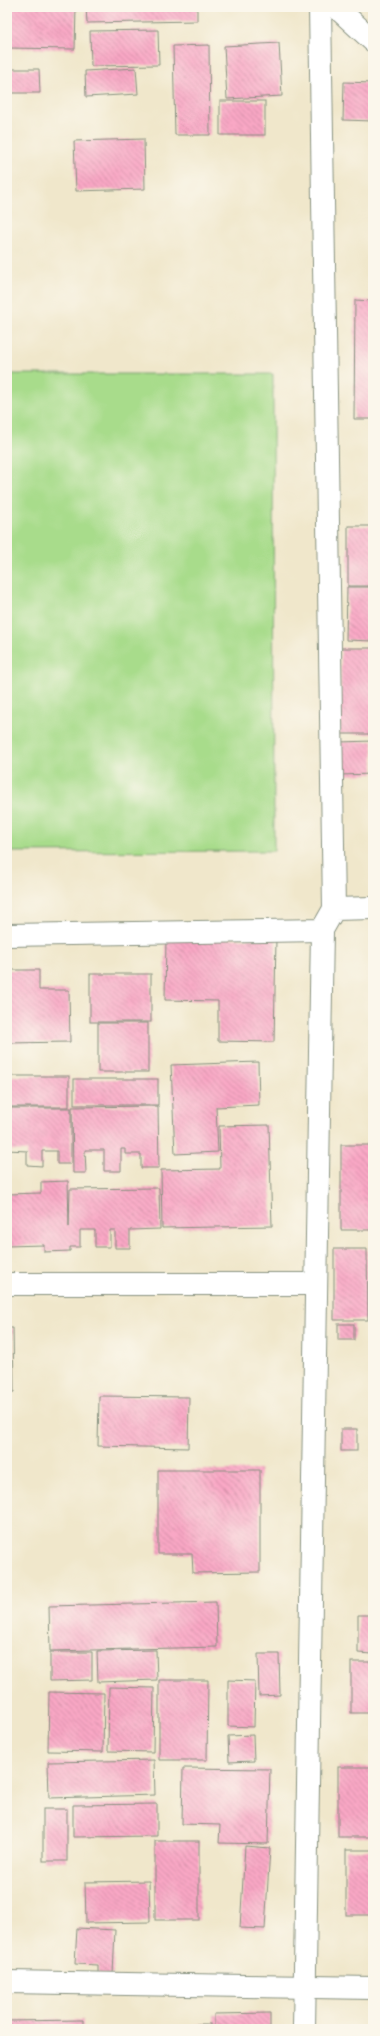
<svg xmlns="http://www.w3.org/2000/svg" width="380" height="2036" font-family="'Shantell Sans',sans-serif">
	<style>
		.pitch { fill: #a8dc8b; stroke: #648c60 }
		.building { fill: url(#building-back-hatch) }
		.lines { fill: none; stroke-linecap: round; stroke-linejoin: round }
		.street-casing { stroke: #889280; stroke-width: 24 }
		.street { stroke: #fff; stroke-width: 22 }
	</style>
	<defs>
		<pattern id="building-back-hatch" width="6" height="6" patternUnits="userSpaceOnUse"><rect width="6" height="6" fill="#f9a7c5"/><path d="M-1 5l2 2M0 0l6 6M5-1l2 2" fill="none" stroke="#c989a1"/></pattern>
	</defs>
	<rect width="100%" height="100%" fill="#fbf7ec"/>
	<filter id="ink" filterUnits="userSpaceOnUse"><feTurbulence type="fractalNoise" baseFrequency=".025" numOctaves="2"/><feDisplacementMap in="SourceGraphic" scale="8" xChannelSelector="R" yChannelSelector="G"/><feConvolveMatrix kernelMatrix="1 2 1 2 8 2 1 2 1" color-interpolation-filters="sRGB"/></filter>
	<filter id="wash" filterUnits="userSpaceOnUse"><feTurbulence type="fractalNoise" baseFrequency=".012" numOctaves="4" result="noise"/><feDisplacementMap in="SourceGraphic" scale="16" xChannelSelector="R" yChannelSelector="G"/><feGaussianBlur stdDeviation="0.9" result="paint"/><feColorMatrix in="noise" values="0 0 0 0 0 0 0 0 0 0 0 0 0 0 0 0 0 1.4 0 .05"/><feComposite in="paint" operator="in"/></filter>
	<g filter="url(#wash)">
		<rect width="100%" height="100%" fill="#f0e7cb"/>
		<!-- pitch -->
		<path class="pitch" d="M7,374H273L274,851L7,852Z"/>
		<g id="blocks">
			<!-- building -->
			<g class="building">
				<path d="M7,7H76L75,49L7,48Z"/>
				<path d="M86,7H197V21L87,23Z"/>
				<path d="M158,30L159,65L91,66L90,31Z"/>
				<path d="M279,43L282,96L227,99L224,46Z"/>
				<path d="M209,45L210,135H175L173,46Z"/>
				<path d="M136,68L138,94L86,97L85,71Z"/>
				<path d="M7,69H39L40,93H7Z"/>
				<path d="M344,82L373,83V121L343,120Z"/>
				<rect x="220" y="101" width="45" height="34"/>
				<path d="M144,139L145,189L76,191L74,141Z"/>
				<path d="M355,300L373,301V419H354Z"/>
				<rect x="348" y="526" width="25" height="60"/>
				<path d="M347,587H373V641L346,640Z"/>
				<path d="M341,648H373V734H340Z"/>
				<path d="M373,741V774L340,775L339,742Z"/>
				<path d="M166,938L276,939L274,1042L218,1041V1001L165,1000Z"/>
				<path d="M7,970H39V990H69L70,1042L7,1043Z"/>
				<rect x="90" y="974" width="61" height="48"/>
				<path d="M372,993H373V1034L371,1033Z"/>
				<rect x="98" y="1023" width="50" height="49"/>
				<path d="M258,1062L259,1105L216,1107L218,1152L175,1154L171,1065Z"/>
				<rect x="7" y="1076" width="62" height="31"/>
				<rect x="74" y="1079" width="84" height="26"/>
				<path d="M158,1106L159,1168H141V1154H125V1149H121V1171H104V1150H85L86,1173H73L72,1107Z"/>
				<path d="M7,1108H71V1164H57V1151H42V1166L27,1165V1151L7,1150Z"/>
				<path d="M269,1125L272,1226L162,1228L161,1170L220,1169L219,1126Z"/>
				<rect x="341" y="1145" width="32" height="85"/>
				<path d="M68,1181L69,1227L70,1189L159,1188L160,1229L130,1230V1248H115V1230H110V1247H95V1230H80V1247H70V1251L44,1252V1245L7,1246V1194L41,1193V1182Z"/>
				<path d="M334,1249H367L368,1320H334Z"/>
				<rect x="338" y="1324" width="16" height="16"/>
				<path d="M7,1328H13L14,1392L7,1393Z"/>
				<path d="M99,1396L189,1397L188,1448L98,1446Z"/>
				<rect x="341" y="1429" width="16" height="22"/>
				<path d="M158,1470H260V1572L193,1573L192,1554H158Z"/>
				<path d="M369,1600H373V1654L358,1653V1615H369Z"/>
				<path d="M216,1602L217,1647L50,1651L49,1606Z"/>
				<path d="M156,1650L157,1680L98,1682L97,1651Z"/>
				<path d="M50,1652H92V1680L50,1681Z"/>
				<path d="M258,1654H279L280,1695L259,1696Z"/>
				<rect x="351" y="1662" width="22" height="51"/>
				<path d="M159,1680H208L207,1760H159Z"/>
				<path d="M228,1680L255,1681L254,1727L228,1726Z"/>
				<path d="M109,1687L154,1688L153,1752L108,1751Z"/>
				<path d="M49,1692L104,1693L103,1752L48,1751Z"/>
				<path d="M253,1735L254,1761L229,1762L228,1736Z"/>
				<path d="M154,1760L155,1795L49,1798L48,1762Z"/>
				<rect x="338" y="1767" width="35" height="70"/>
				<path d="M183,1768L270,1769L268,1844L219,1843L220,1825L182,1824Z"/>
				<path d="M157,1804V1836L73,1837V1805Z"/>
				<rect x="43" y="1809" width="24" height="52"/>
				<rect x="155" y="1841" width="44" height="79"/>
				<path d="M245,1846L270,1848L265,1929L240,1928Z"/>
				<rect x="346" y="1850" width="27" height="65"/>
				<path d="M149,1881L150,1922L86,1923L85,1882Z"/>
				<path d="M77,1928L115,1930L113,1974H98V1965L75,1964Z"/>
				<path d="M270,2013V2029H214V2014Z"/>
				<path d="M83,2020V2029H7V2021Z"/>
				<rect x="197" y="2024" width="13" height="5"/>
			</g>
		</g>
	</g>
	<g filter="url(#ink)">
		<use href="#blocks" fill-opacity="0" stroke="#889280" stroke-width="1"/>
		<g class="lines">
			<!-- street casing -->
			<g class="street-casing">
				<g id="street">
					<path d="M320,7L334,909"/>
					<path d="M336,7L373,41"/>
					<path d="M7,935L322,930L334,909L373,908"/>
					<path d="M7,1284H316"/>
					<path d="M7,1982L373,1988"/>
					<path d="M304,2029L322,930"/>
				</g>
			</g>
			<!-- street -->
			<use href="#street" class="street"/>
		</g>
	</g>
	<!-- margin -->
	<rect width="380" height="2036" fill="none" stroke="#fbf7ec" stroke-width="24"/>
</svg>
